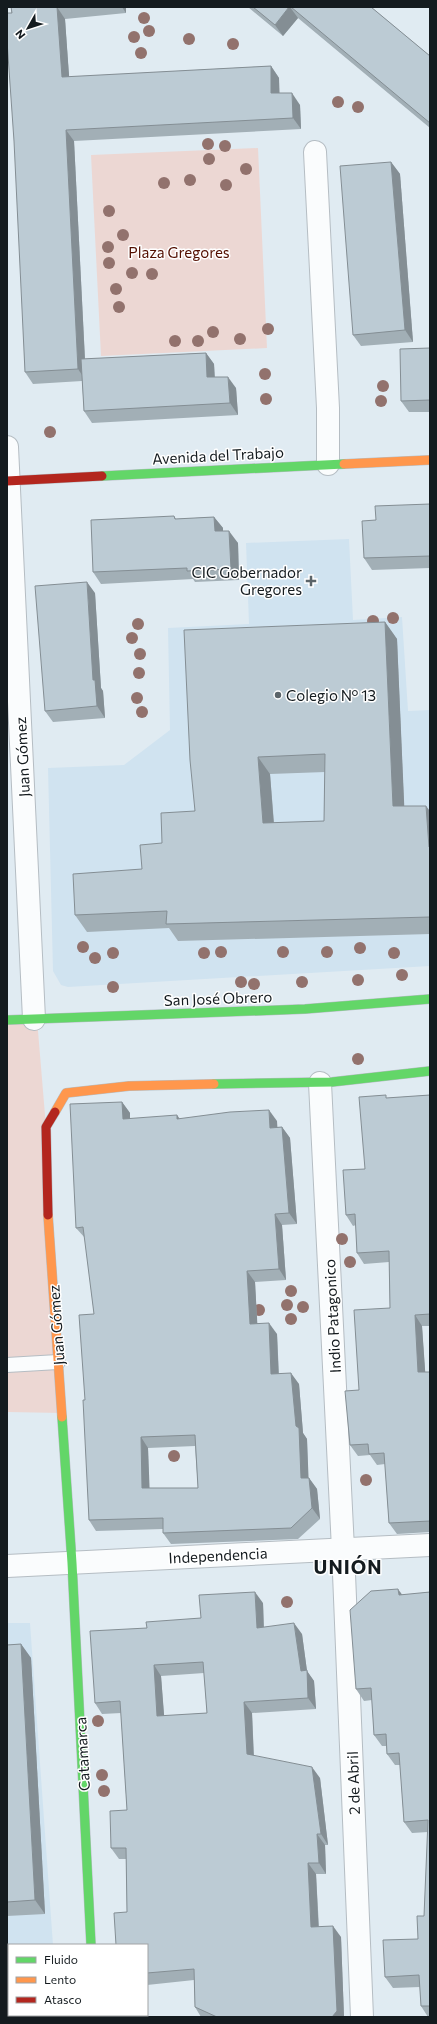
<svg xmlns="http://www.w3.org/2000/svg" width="437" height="2024" font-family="Commissioner,sans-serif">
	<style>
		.built { fill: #d0e3f0 }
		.green { fill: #ecd7d3 }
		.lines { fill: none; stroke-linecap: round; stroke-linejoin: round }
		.lane-casing { stroke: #b5bdc3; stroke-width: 16 }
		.street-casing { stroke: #b5bdc3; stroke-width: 24 }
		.fast-casing { stroke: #b5bdc3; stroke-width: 10 }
		.slow-casing { stroke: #b5bdc3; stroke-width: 10 }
		.jam-casing { stroke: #b5bdc3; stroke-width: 10 }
		.lane { stroke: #fafcfd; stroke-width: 14 }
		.street { stroke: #fafcfd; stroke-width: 22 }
		.fast { stroke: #63d668; stroke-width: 9 }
		.slow { stroke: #ff974d; stroke-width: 9 }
		.jam { stroke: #b3261e; stroke-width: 9 }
		.tree { fill: #92726d }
		.wall { fill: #a2afb6; fill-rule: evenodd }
		.shaded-wall { fill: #848e94 }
		.building { fill: #bccbd4; stroke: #848e94; fill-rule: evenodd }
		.poi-dot { fill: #5b6469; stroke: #fff; stroke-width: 1.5 }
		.labels { text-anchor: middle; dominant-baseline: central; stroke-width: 3; stroke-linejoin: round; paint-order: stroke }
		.park-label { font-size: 15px; fill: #530f00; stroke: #fff }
		.street-label { font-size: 15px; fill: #141b1f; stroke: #fff }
		.poi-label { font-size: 15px; fill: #141b1f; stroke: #fff; text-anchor: end }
		.district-label { font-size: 19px; font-weight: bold; letter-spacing: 1px; fill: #141b1f; stroke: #fff }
	</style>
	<rect width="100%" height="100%" fill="#e0ebf2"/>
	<!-- built -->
	<g class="built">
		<path d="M349,539L353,620L402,617L408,711L430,710V966L68,987L61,985L53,971L48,768L124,765L170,730L168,628L249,624L246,543Z"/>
		<path d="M7,1623H30L53,1945H9V2015H58V2017H7Z"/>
	</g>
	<!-- green -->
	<g class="green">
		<path d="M258,148L267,348L101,356L91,155Z"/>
		<path d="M34,1019L38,1031L46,1127L62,1413L7,1412V1020Z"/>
	</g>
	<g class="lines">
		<!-- lane casing -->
		<g class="lane-casing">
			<path id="lane" d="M7,1365L58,1362"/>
		</g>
		<!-- street casing -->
		<g class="street-casing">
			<g id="street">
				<path d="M315,152L328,408V464"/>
				<path d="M7,447L34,1019"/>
				<path d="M320,1083L343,1549L362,2017"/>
				<path d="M7,1566L430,1545"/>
				<path d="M95,2015V2017"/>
			</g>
		</g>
		<!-- fast casing -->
		<g class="fast-casing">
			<g id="fast">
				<path d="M102,476L344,464"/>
				<path d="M7,1020L305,1009L430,999"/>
				<path d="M214,1084L332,1082L430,1071"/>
				<path d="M62,1417L72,1563L91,1945"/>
			</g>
		</g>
		<!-- slow casing -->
		<g class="slow-casing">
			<g id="slow">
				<path d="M344,464L430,460"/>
				<path d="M55,1112L66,1093L129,1086L214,1084"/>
				<path d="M48,1215L62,1417"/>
			</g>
		</g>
		<!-- jam casing -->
		<g class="jam-casing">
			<g id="jam">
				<path d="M7,481L102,476"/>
				<path d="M48,1215L46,1127L55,1112"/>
			</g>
		</g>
		<!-- lane -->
		<use href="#lane" class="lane"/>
		<!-- street -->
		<use href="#street" class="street"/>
		<!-- fast -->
		<use href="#fast" class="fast"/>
		<!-- slow -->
		<use href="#slow" class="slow"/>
		<!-- jam -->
		<use href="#jam" class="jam"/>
	</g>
	<!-- trees -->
	<g class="tree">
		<circle cx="144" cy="18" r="6"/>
		<circle cx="149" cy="31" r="6"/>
		<circle cx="134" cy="37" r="6"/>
		<circle cx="189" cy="39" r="6"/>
		<circle cx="233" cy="44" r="6"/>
		<circle cx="141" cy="53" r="6"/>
		<circle cx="338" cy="102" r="6"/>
		<circle cx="358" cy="107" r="6"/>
		<circle cx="208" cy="144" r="6"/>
		<circle cx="225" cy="146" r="6"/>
		<circle cx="209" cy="159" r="6"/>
		<circle cx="246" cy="169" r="6"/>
		<circle cx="190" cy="180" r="6"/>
		<circle cx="164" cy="183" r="6"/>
		<circle cx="226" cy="185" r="6"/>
		<circle cx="109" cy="211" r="6"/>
		<circle cx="123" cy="235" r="6"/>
		<circle cx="108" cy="247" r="6"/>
		<circle cx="109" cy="263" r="6"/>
		<circle cx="132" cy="273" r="6"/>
		<circle cx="152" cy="274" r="6"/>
		<circle cx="116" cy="289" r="6"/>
		<circle cx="119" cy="307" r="6"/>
		<circle cx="268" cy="329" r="6"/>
		<circle cx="213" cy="332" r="6"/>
		<circle cx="240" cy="339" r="6"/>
		<circle cx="175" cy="341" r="6"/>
		<circle cx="198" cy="341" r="6"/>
		<circle cx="265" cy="374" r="6"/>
		<circle cx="383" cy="386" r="6"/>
		<circle cx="266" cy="399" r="6"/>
		<circle cx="381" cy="401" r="6"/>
		<circle cx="50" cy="432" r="6"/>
		<circle cx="393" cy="618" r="6"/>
		<circle cx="373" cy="621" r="6"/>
		<circle cx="138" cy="624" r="6"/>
		<circle cx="132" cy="638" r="6"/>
		<circle cx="140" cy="654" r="6"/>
		<circle cx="139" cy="673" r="6"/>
		<circle cx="137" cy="698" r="6"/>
		<circle cx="142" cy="712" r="6"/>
		<circle cx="83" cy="947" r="6"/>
		<circle cx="360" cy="948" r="6"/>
		<circle cx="221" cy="952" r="6"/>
		<circle cx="283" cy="952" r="6"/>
		<circle cx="327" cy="952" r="6"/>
		<circle cx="113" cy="953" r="6"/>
		<circle cx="204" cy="953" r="6"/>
		<circle cx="394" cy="953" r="6"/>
		<circle cx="95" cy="958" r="6"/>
		<circle cx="402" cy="975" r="6"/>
		<circle cx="358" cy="980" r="6"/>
		<circle cx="241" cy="982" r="6"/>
		<circle cx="302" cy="982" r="6"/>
		<circle cx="254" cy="984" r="6"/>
		<circle cx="113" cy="987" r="6"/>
		<circle cx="358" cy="1059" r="6"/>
		<circle cx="342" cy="1239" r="6"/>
		<circle cx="350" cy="1262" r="6"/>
		<circle cx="291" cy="1291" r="6"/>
		<circle cx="287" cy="1305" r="6"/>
		<circle cx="303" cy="1307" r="6"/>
		<circle cx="259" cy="1310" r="6"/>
		<circle cx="291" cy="1319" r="6"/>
		<circle cx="174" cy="1456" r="6"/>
		<circle cx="366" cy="1480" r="6"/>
		<circle cx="287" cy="1602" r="6"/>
		<circle cx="98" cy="1721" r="6"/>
		<circle cx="102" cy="1775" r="6"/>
		<circle cx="104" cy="1791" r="6"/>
	</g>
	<!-- wall -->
	<g class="wall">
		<path d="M11,7H126V13L65,19L69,77L271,66L279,78V93L300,105L301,129L74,141L85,359L206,353L214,364L215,377L236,388L238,415L92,423L84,411L82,381L33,384L25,372Z"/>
		<path d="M248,7H371L430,56V128L298,18L283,36Z"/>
		<path d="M391,162L400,174L413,342L361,346L353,335Z"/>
		<path d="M430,348V412H409L401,401Z"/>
		<path d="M430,504V568L372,570L364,558Z"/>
		<path d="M174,516L176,519L214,517L223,528V531L238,543L239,580L195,582L193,579L101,584L93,572Z"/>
		<path d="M95,593L101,688L103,691L105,718L53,722L45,711Z"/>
		<path d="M385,622L397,639L404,806L430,811V934L178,941L169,928L87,932L75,915L142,869L162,843ZM325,772L324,821L274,823L270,774Z"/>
		<path d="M430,1095V1326H422L425,1372H430V1532L397,1534L389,1523L385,1464L377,1465L370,1455L358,1456L350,1445L359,1390L390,1308L389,1262L364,1264L357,1253L356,1225L353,1226L346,1215L365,1169L388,1098Z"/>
		<path d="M122,1102L130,1113V1119L277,1121V1127H282L290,1138L297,1224L282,1225L286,1280L255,1282L257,1323L277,1334L279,1374L299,1384L303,1433L307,1439L308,1478H309L317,1489L320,1519L298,1539L171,1544L163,1533V1529L96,1531L89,1520L85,1400L94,1314L85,1238L76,1228ZM195,1446L198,1488H149L148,1448Z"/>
		<path d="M430,1592V2017H428L421,2006L420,1987L393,1988L385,1977L418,1939L424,1916L428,1832L412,1833L404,1822L400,1765H395L387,1754L386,1746H382L374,1735L372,1700L364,1701L356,1689L403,1595Z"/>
		<path d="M263,1603L264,1627L302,1634L307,1671L314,1681L316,1709L252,1713L254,1756L320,1778L328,1845H325L326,1874H316L319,1927L341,1937L344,2017H201L195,2007L194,1980L147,1985V1945L127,1912L126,1859H119L111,1848L127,1810L121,1713L102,1714L95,1703L147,1628L201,1618ZM204,1673L207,1713L164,1716L161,1676Z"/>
		<path d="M21,1644L31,1658L45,1914L7,1916V1645Z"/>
	</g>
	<!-- shaded-wall -->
	<g class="shaded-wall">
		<path d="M57,7L65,19L70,89L62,77Z"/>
		<path d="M122,7H126V13Z"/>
		<path d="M289,7H290L298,18L283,36L275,25Z"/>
		<path d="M271,66L279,78L280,105L271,93Z"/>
		<path d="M292,93L300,105L301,129L293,118Z"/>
		<path d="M66,130L74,141L86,381L78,369Z"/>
		<path d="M391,162L400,174L413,342L405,330Z"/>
		<path d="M206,353L214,364L215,389L207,377Z"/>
		<path d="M228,377L236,388L238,415L230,403Z"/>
		<path d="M214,517L223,528V543L215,531Z"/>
		<path d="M229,531L238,543L239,580L231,569Z"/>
		<path d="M87,582L95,593L101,688L103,691L105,718L97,706L93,680Z"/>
		<path d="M385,622L397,639L405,823L393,806Z"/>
		<path d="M258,757L270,774L275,840L263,823Z"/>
		<path d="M426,806L430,811V849L429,847Z"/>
		<path d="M122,1102L130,1113V1130L123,1119Z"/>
		<path d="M269,1110L277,1121L278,1138L270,1128Z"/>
		<path d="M177,1115L185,1126L177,1119Z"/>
		<path d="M282,1127L290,1138L297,1224L289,1213Z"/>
		<path d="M275,1214L282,1225L286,1280L279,1269Z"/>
		<path d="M247,1271L255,1282L258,1335L250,1324Z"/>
		<path d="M415,1315L422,1326L426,1383L418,1372Z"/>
		<path d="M269,1323L277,1334L279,1385L271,1374Z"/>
		<path d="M291,1373L299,1384L303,1433L307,1439L309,1489L301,1478L296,1426Z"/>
		<path d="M141,1437L148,1448L150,1499L142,1488Z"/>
		<path d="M309,1478L317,1489L320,1519L312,1508Z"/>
		<path d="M398,1589L406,1600L399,1595Z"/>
		<path d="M255,1592L263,1603L264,1639L257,1628Z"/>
		<path d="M294,1623L302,1634L307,1671L314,1681L316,1709L308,1698L301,1671Z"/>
		<path d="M21,1644L31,1658L45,1914L35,1900Z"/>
		<path d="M154,1665L161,1676L165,1727L157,1716Z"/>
		<path d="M244,1702L252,1713L254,1765L247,1754Z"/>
		<path d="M312,1767L320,1778L328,1845L321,1834Z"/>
		<path d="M317,1834L325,1845L326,1874L319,1863Z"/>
		<path d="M308,1863L316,1874L319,1938L311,1927Z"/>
		<path d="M333,1926L341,1937L344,2017H332Z"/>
		<rect x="41" y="2015" width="8" height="2"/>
	</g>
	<!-- building -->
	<g class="building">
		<path d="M11,7H59H57L62,77L271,66V93H292L293,118L66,130L78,369L25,372L14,141L7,41V13H12Z"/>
		<path d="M253,7H289L275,25Z"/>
		<path d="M291,7H371L430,56V123Z"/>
		<path d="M391,162L405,330L353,335L340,166Z"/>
		<path d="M430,348V400L401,401L400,349Z"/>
		<path d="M206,353L207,377H228L230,403L84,411L81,359Z"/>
		<path d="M430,504V556L364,558L362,521L376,520L375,506Z"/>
		<path d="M174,516L175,519L214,517L215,531H229L231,569L187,571V568L93,572L91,520Z"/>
		<path d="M87,582L93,680H95L97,706L45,711L35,586Z"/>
		<path d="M385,622L393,806H426L429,847H430V917L166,924L167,911L75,915L73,874L142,869L140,845L162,843L161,813L195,811L190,760L184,630ZM325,754L324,821L263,823L258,757Z"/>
		<path d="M386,1095V1098L430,1095V1314L415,1315L418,1372H430V1521L389,1523L384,1453L369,1454L368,1444L350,1445L345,1391L359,1390L354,1310L390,1308L389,1251L357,1253L355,1214L346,1215L343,1170L365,1169L359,1097Z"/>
		<path d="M122,1102L123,1119L177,1115V1119L230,1112L269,1110L270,1128L282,1127L289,1213L275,1214L279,1269L247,1271L250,1324L269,1323L271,1374L291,1373L296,1426L299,1428L301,1478H309L312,1508L291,1528L163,1533V1518L89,1520L83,1400H85L79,1315L94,1314L83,1227L76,1228L70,1104ZM195,1435L198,1488H142L141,1437Z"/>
		<path d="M398,1589L399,1595L430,1592V2006H421L419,1975L385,1977L383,1940L418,1939L417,1916H424L428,1820L404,1822L399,1753L387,1754L386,1734L374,1735L371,1688L356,1689L350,1610L371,1591Z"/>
		<path d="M255,1592L257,1628L294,1623L301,1671L307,1670L308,1698L244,1702L247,1754L312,1767L321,1834H317L319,1863H308L311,1927L333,1926L337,2011L332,2017H217L195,2007L194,1969L147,1973V1945H116L114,1913L127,1912L126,1848H111L110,1811L127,1810L120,1701L95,1703L90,1631L147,1628L146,1622L201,1618L199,1595ZM203,1662L207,1713L157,1716L154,1665Z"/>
		<path d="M21,1644L35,1900L7,1902V1645Z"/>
		<path d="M7,1992H9V2015H41V2017H7Z"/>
	</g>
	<!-- markers -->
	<g class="poi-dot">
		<path d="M309 575h4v4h4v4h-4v4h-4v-4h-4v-4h4z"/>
		<circle cx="278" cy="695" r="4"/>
	</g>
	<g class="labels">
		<!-- park labels -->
		<g class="park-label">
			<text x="179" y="252">Plaza Gregores</text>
		</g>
		<!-- street labels -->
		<g class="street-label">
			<text transform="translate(218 455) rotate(-3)">Avenida del Trabajo</text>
			<text transform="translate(22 757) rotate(-93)">Juan Gómez</text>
			<text transform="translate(218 998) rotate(-2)">San José Obrero</text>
			<text transform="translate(332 1316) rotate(-93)">Indio Patagonico</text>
			<text transform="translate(56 1325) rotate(-94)">Juan Gómez</text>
			<text transform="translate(218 1555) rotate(-3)">Independencia</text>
			<text transform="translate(82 1754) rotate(-93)">Catamarca</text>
			<text transform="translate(353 1783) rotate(-92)">2 de Abril</text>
		</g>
		<!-- poi labels -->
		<g class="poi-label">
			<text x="302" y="572">CIC Gobernador<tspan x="302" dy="17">Gregores</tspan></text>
			<text x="286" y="695" text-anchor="start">Colegio Nº 13</text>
		</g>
		<!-- district labels -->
		<g class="district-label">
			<text x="348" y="1566">UNIÓN</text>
		</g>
	</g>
	<!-- border -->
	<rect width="437" height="2024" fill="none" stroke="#141b1f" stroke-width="16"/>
	<!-- legend -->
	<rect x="8" y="1944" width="140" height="72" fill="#ffffff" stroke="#a1a4a5"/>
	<rect x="16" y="1957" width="20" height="6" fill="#63d668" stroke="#a1a4a5"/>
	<text x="44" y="1964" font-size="12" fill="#141b1f">Fluido</text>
	<rect x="16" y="1977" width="20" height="6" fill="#ff974d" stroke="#a1a4a5"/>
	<text x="44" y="1984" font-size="12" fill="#141b1f">Lento</text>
	<rect x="16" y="1997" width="20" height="6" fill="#b3261e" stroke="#a1a4a5"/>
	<text x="44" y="2004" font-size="12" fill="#141b1f">Atasco</text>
	<!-- north arrow -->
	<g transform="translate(28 28) rotate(231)" stroke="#ffffff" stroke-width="3" paint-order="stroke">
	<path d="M0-3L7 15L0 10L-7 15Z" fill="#141b1f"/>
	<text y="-6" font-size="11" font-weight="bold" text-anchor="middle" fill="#141b1f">N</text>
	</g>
</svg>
